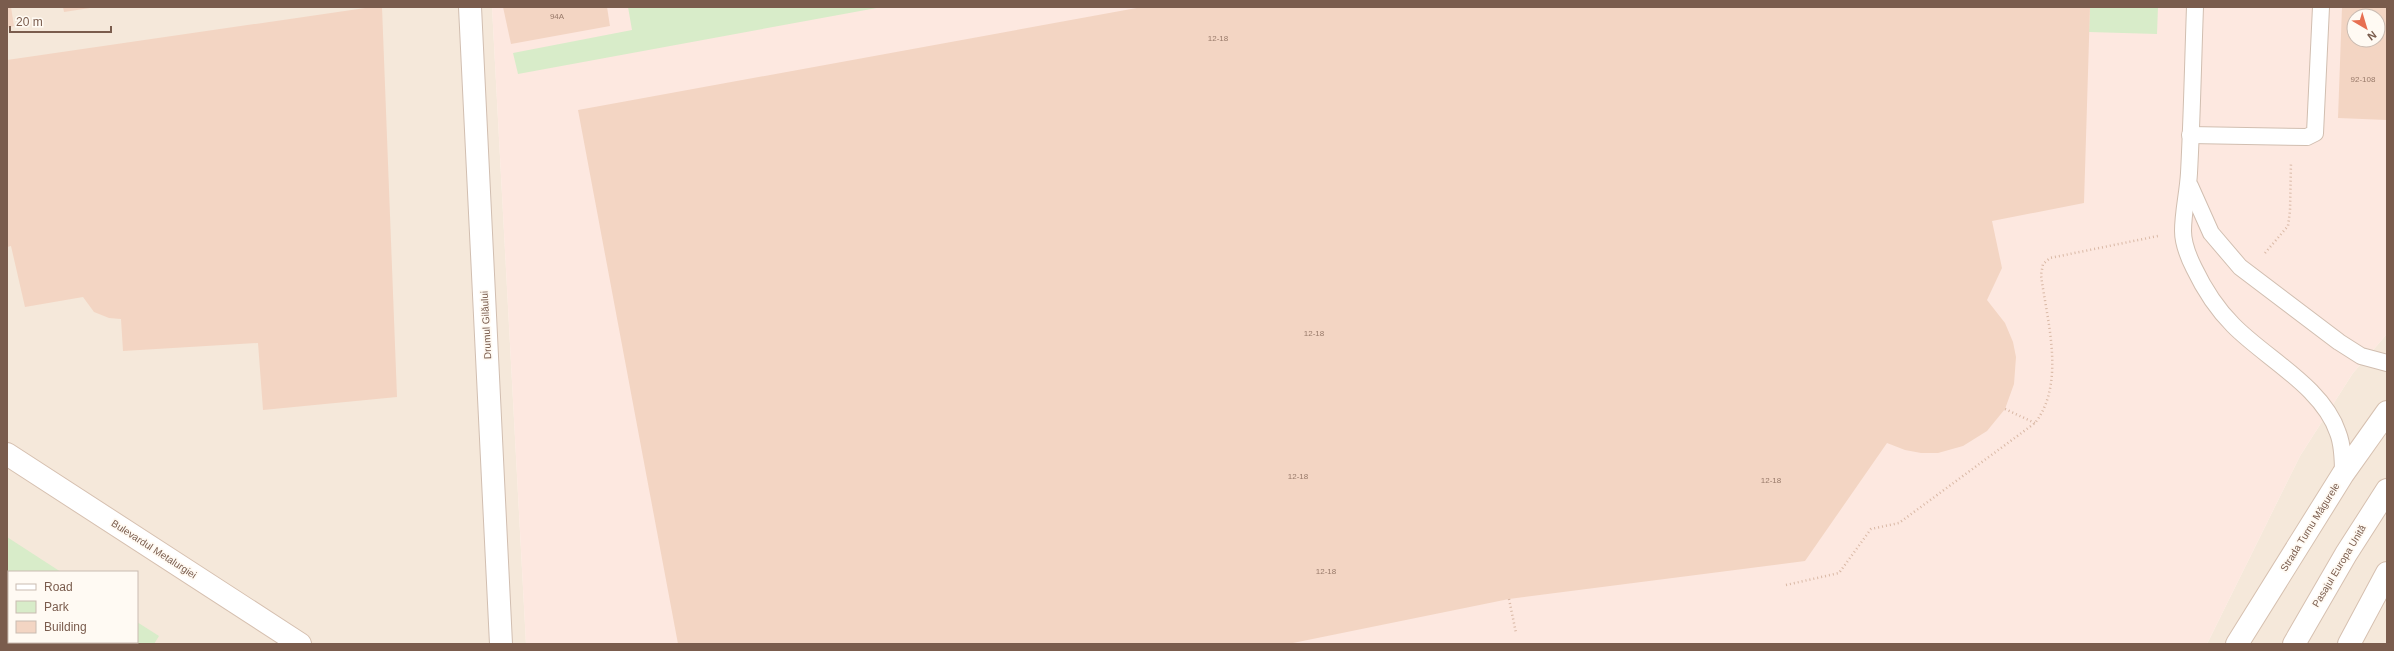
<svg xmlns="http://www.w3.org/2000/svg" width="2394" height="651" font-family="Arial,sans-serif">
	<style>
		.residential { fill: #f5e8da; fill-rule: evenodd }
		.commercial { fill: #fde8e0; fill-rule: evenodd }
		.green { fill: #d8ecc9 }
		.building { fill: #f3d5c3; fill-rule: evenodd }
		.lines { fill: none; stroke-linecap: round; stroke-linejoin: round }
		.lane-casing { stroke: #d1beb0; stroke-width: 18 }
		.street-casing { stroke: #d1beb0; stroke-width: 24 }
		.secondary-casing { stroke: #d6c0b0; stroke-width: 24 }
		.path { stroke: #d9b8a5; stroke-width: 2.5; stroke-dasharray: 1 3; stroke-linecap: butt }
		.lane { stroke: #fff; stroke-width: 16 }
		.street { stroke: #fff; stroke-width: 22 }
		.secondary { stroke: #fff; stroke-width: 22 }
		.labels { text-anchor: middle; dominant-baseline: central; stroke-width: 3.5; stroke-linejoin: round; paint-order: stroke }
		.number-label { font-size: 8px; fill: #987a6a }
		.street-label { font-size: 10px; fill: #7a5c4d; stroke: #fffaf3 }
	</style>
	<rect width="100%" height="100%" fill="#fdf6ec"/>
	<!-- residential -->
	<g class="residential">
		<path d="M7,7H492L526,644H7ZM9,572H137V642H9Z"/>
		<path d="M2387,334V644H2207L2300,456L2353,373Z"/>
	</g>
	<!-- commercial -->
	<path class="commercial" d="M492,7H2387V334L2353,373L2300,456L2207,644H526ZM2354,16H2378V40H2354Z"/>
	<!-- green -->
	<g class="green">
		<path d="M628,7H882L518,74L513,53L632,30Z"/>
		<path d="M2090,7H2158L2157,34L2089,32Z"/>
		<path d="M7,537L61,572H9V642H137V622L159,636L154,644H7Z"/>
	</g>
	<!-- building -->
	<g class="building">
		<path d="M7,7H11L14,26L7,28Z"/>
		<path d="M63,7H90V8L64,12Z"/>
		<path d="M372,7H382L397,397L263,410L258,343L123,351L121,319L109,318L94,312L83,297L25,307L11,246L7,247V60Z"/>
		<path d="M503,7H607L610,26L511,44Z"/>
		<path d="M1142,7H2090L2084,203L1992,221L2002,268L1987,300L2005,323L2013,342L2016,357L2014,384L2005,409L1987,431L1963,446L1938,453H1921L1905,450L1887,443L1805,561L1509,599L1288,644H678L578,110Z"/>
		<path d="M2342,7H2387V120L2338,118ZM2354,16H2378V40H2354Z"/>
		<path d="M9,633V642H59L58,644H7Z"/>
	</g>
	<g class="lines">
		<!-- lane casing -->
		<g class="lane-casing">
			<g id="lane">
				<path d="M2195,7C2193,62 2192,118 2189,173C2188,192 2183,212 2183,231C2183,242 2189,258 2194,268C2204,289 2217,309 2233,325C2265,358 2323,387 2338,433C2343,446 2343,461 2343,474"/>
				<path d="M2190,135L2307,137L2315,133L2321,7"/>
				<path d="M2190,186L2211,233L2240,267L2339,342L2361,356L2387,363"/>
			</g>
		</g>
		<!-- street casing -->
		<g class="street-casing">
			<path id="street" d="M470,7L501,644"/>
		</g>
		<!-- secondary casing -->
		<g class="secondary-casing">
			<g id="secondary">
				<path d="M7,454L300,644"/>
				<path d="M2237,644L2343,474L2387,412"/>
				<path d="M2294,644L2346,554L2387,490"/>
				<path d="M2349,644L2387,573"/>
			</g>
		</g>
		<!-- path -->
		<g class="path">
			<path d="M2265,253L2288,226L2290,211L2291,162"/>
			<path d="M2005,409L2035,423"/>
			<path d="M1786,585L1839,573L1871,529L1899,523L2035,423C2066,383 2047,321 2041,275L2043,264L2050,258L2158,236"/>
			<path d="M1509,599L1516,633"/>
		</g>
		<!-- lane -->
		<use href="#lane" class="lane"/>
		<!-- street -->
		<use href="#street" class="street"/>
		<!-- secondary -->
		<use href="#secondary" class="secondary"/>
	</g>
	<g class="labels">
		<!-- number labels -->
		<g class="number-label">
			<text x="557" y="16">94A</text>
			<text x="1218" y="38">12-18</text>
			<text x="2363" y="79">92-108</text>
			<text x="1314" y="333">12-18</text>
			<text x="1298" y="476">12-18</text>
			<text x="1771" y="480">12-18</text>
			<text x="1326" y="571">12-18</text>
		</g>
		<!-- street labels -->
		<g class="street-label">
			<text transform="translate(486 325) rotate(-93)">Drumul Gilăului</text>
			<text transform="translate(2310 527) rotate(-58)">Strada Turnu Măgurele</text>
			<text transform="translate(154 549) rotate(33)">Bulevardul Metalurgiei</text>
			<text transform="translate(2339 566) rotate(-59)">Pasajul Europa Unită</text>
		</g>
	</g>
	<!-- border -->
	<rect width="2394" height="651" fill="none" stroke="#7a5c4d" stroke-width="16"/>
	<!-- legend -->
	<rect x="8" y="571" width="130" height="72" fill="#fffaf3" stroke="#cabbb1"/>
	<rect x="16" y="584" width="20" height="6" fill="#ffffff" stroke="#cabbb1"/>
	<text x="44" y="591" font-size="12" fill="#7a5c4d">Road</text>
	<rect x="16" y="601" width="20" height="12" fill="#d8ecc9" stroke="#cabbb1"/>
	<text x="44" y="611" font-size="12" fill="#7a5c4d">Park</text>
	<rect x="16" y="621" width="20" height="12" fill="#f3d5c3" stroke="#cabbb1"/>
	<text x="44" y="631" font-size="12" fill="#7a5c4d">Building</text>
	<!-- north arrow -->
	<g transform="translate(2366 28) rotate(142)"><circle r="19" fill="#fffaf3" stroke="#cabbb1"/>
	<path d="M0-3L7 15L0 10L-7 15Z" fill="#e76f51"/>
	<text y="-6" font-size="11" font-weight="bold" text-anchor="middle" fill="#7a5c4d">N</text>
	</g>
	<!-- scale -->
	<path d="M10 26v6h101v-6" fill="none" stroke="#7a5c4d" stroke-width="2"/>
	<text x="16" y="26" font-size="12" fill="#7a5c4d" stroke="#fffaf3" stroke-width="3" paint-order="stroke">20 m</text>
</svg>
